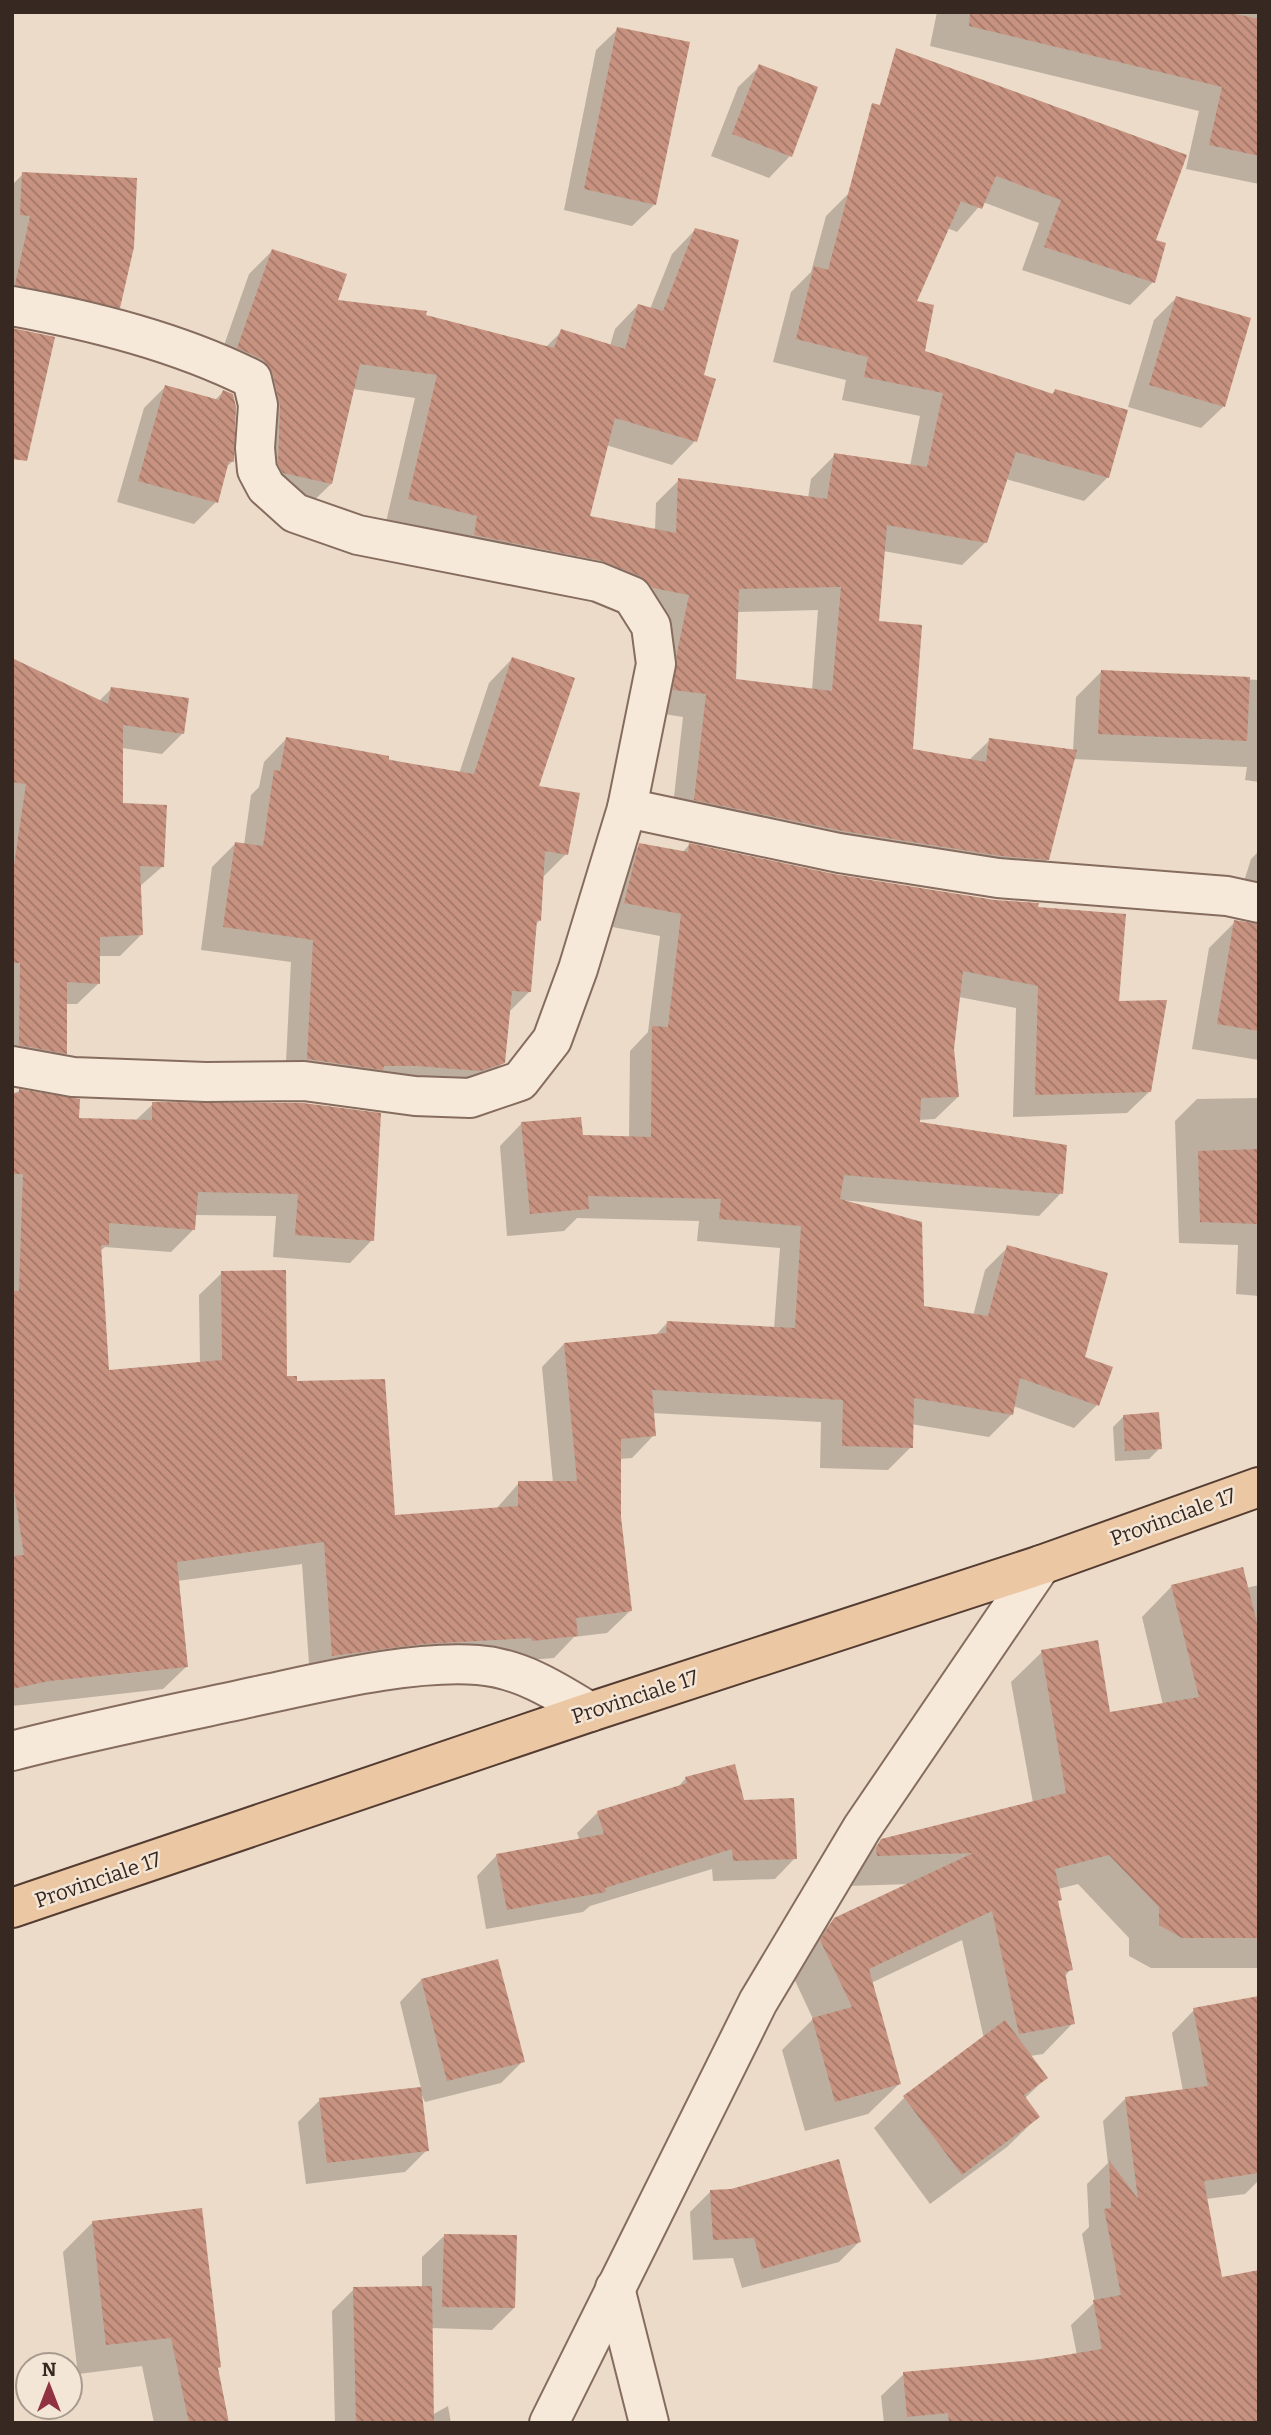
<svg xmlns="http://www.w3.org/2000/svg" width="1271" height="2435" font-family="Bitter,serif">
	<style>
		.shadow { fill: #0003; fill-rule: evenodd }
		.building { fill: url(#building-back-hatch); fill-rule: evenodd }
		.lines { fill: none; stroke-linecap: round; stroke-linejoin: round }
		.street-casing { stroke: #866c5e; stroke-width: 42 }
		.primary-casing { stroke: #543c32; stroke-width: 42 }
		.street { stroke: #f7e9da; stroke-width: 38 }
		.primary { stroke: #ebc8a3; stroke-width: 38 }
		.labels { text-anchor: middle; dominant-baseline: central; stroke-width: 5; stroke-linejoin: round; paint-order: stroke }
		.street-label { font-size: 21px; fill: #372821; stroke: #f3e6d7 }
	</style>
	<defs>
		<pattern id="building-back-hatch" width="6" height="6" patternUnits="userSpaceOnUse" patternTransform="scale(1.75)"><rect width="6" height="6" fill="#c79280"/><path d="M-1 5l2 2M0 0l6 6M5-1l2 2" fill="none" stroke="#a27768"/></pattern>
	</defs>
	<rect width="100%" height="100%" fill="#ebdbc8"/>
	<!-- shadow -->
	<g class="shadow">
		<path d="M937,12H1259V184L1186,169L1199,111L930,46Z"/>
		<path d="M618,29L654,205L632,226L564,210L596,50Z"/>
		<path d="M760,66L790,156L769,178L711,156L738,87Z"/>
		<path d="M922,91L1154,241L1153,282L1130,305L1022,270L1039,223L983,202L957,232L947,228L914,302L923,352L1051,395L1055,391L1126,411L1107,478L1084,501L1006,479L986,542L962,565L883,551L877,623L911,751L968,761L990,740L1073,751L1076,697L1101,672L1259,680V782L1245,780L1247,767L1073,759L1048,859L1024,883L671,823L683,717L651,712L667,618L386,522L415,398L353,389L331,484L307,507L260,496L250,397L215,371L249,274L272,251L336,302L424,316L545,348L562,331L610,346L615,329L638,305L650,309L672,254L695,230L702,376L695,441L672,465L606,445L587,518L655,530L656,503L679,480L808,498L811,479L835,455L910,466L920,416L842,400L846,380L773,362L791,292L811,272L826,216L849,193ZM818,610L812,690L734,680L737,612Z"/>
		<path d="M23,174L119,307L97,328L12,309V185Z"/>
		<path d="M1176,298L1249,319L1223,407L1201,428L1128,407L1154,320Z"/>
		<path d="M165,387L214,401L223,392L233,461L225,468L216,502L194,524L117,502L144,408Z"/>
		<path d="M512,659L537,787L566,854L543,877L540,920L535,925L529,992L508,1013L504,1062L480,1086L285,1082L291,962L201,950L212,867L235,844L244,845L251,795L259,787L264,762L287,738L459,774L489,683Z"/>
		<path d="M12,660L99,701L111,689L183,733L162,754L122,748V804L163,866L139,887L141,935L120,956H98V984L77,1004H65V1053L44,1074L12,1068Z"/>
		<path d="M640,845L682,853L689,845L834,876L1035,909L1117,1003L1150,1091L1127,1113L1013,1117L1016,1008L959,997L952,1049L958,1097L935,1119L918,1120V1123L1061,1193L1039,1216L839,1200L922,1307L973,1316L985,1270L1008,1247L1083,1358L1111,1368L1097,1405L1074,1428L1013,1406L1012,1414L989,1437L911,1424V1447L888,1470L820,1468L821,1422L652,1413L654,1435L632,1458L619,1459V1518L630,1611L607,1633L574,1637L554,1658L310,1678L302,1564L177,1581L186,1667L163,1689L12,1706V1094L19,1091L77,1120L135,1121L153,1104L372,1240L350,1263L273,1257L276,1216L195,1215L194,1229L171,1252L105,1247L100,1251L108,1372L200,1364L199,1295L222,1273L286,1378L295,1383L394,1517L496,1509L519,1483H553L542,1367L564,1344L655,1336L667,1323L774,1329L780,1248L697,1241L699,1221L577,1218L564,1231L507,1236L500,1146L522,1123L581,1136L629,1138L630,1051L648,1032L660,936L602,925L617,868Z"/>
		<path d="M1259,851V1060L1192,1049L1209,948L1235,922L1256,925L1249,913L1236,907L1251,859Z"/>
		<path d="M1259,1098V1296L1236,1294L1238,1245L1179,1243L1175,1121L1197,1099Z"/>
		<path d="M1124,1416L1160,1448L1149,1459L1115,1461L1113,1427Z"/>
		<path d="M1259,1585V1968H1151L1129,1956V1938L1078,1884L1058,1889L1060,1899L1056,1903L1071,1969L1064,1977L1073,2023L1043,2054L1030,2056L1046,2078L1024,2099L1038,2117L1007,2147L930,2204L874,2128L904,2098L984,2039L962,1940L871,1983L899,2084L868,2114L805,2131L782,2050L813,2019L791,1972L804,1950L835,1919L911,1884L847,1886L851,1871L882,1840L1033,1803L1011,1682L1042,1652L1109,1714L1163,1705L1142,1617L1172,1586L1246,1588Z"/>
		<path d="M686,1778L743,1802L795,1858L775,1879L713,1881L712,1869L590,1906L583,1912L486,1929L477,1876L497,1855L580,1840L577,1833L598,1812L677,1788Z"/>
		<path d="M421,1980L523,2061L501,2083L425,2102L419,2089L427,2150L405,2172L306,2184L298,2122L320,2100L421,2088L400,2002Z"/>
		<path d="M1194,2010L1259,2090V2180L1245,2194L1206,2199L1221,2279L1259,2423H884L881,2396L904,2374L1077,2355L1071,2325L1095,2302L1082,2234L1089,2227L1087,2184L1108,2163L1103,2121L1125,2099L1183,2091L1172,2033Z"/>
		<path d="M710,2192L860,2241L839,2262L742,2288L733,2258L693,2260L690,2212Z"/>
		<path d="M92,2223L216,2370L228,2423H154L142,2366L78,2374L63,2252Z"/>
		<path d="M444,2236L514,2308L492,2330L431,2328L432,2415L448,2406L451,2423H335L332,2311L354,2289L422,2287V2257Z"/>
	</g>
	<!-- building -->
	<g class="building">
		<path d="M970,12H1226L1259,19V156L1209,145L1222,87L969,26Z"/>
		<path d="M617,27L690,42L656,205L584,189Z"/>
		<path d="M896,48L1187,155L1156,240L1166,243L1155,283L1044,247L1061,200L996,176L982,209L961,201L917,301L934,305L925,351L1053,394L1055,389L1128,410L1109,478L1016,452L987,543L887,525L879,621L922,625L913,749L986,762L989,738L1077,750L1049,860L1001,856L843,831L694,800L706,694L673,690L677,653L689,595L653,588L640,576L602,561L474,535L477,516L408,499L437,375L360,364L332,484L283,473L278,464L280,406L273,374L262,359L237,348L272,249L347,274L338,300L427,311L426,315L554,348L561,329L625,349L638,304L663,311L695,228L739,240L704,375L716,379L697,442L615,418L590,516L676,533L678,478L827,499L834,453L927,467L943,393L864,377L868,357L796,339L814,266L828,270L872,103L880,105ZM841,587L832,691L736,679L739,589Z"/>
		<path d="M759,64L818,87L792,157L732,134Z"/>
		<path d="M22,172L137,178L134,247L120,308L15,285L30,216L20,215Z"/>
		<path d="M1176,296L1251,318L1225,407L1149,385Z"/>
		<path d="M12,328L55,337L27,461L12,459Z"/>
		<path d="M165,385L219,400L223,390L233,394L236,407L234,462L229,461L218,503L138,481Z"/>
		<path d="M512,657L575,678L539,786L580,793L568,855L545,851L541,921L537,920L531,992L512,991L505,1063L481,1071L416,1066H384L383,1070L307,1059L313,940L223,927L235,842L263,846L274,770L280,771L286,737L389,756V760L474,774Z"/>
		<path d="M12,658L108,704L111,687L189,698L184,734L123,725V803L167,805L164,867L140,866L143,935L100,937V984L67,982V1054L19,1045L20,963H12V879L26,784L12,782Z"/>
		<path d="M1101,670L1250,677L1247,741L1098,734Z"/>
		<path d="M639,843L688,852L689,843L834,874L995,900L1039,903L1038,907L1126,914L1119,1001L1167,1000L1151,1092L1035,1095L1038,986L963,971L954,1049L959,1097L921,1098L920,1122L1067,1145L1063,1194L844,1175L840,1199L922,1222L924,1306L988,1316L1007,1245L1108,1273L1085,1357L1113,1367L1099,1406L1020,1378L1013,1415L914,1398L913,1448L842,1446L843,1400L652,1390L656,1436L621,1439V1517L632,1611L576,1618L578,1636L532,1641L531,1638L422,1644L332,1656L324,1542L177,1562L188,1667L49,1681L12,1689V1556L24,1555L12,1477V1291H19L23,1174H12V1093H19V1089L80,1099L79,1118L152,1120V1102L303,1103L381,1113L374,1241L295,1235L298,1194L198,1192L195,1230L109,1223V1245H101L109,1370L222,1360L221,1271L286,1270L287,1376H297V1381L385,1379L395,1515L518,1506V1481H577L564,1343L666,1333L667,1321L795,1328L801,1226L719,1219L721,1199L588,1196L589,1209L530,1214L521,1122L581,1117L583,1135L651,1137L652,1026L668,1027L681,914L624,903Z"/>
		<path d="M1234,920L1259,924V1031L1217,1024Z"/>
		<path d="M1259,1149V1224L1200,1222L1198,1151Z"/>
		<path d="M1159,1412L1162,1449L1125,1451L1123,1415Z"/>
		<path d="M1243,1567L1259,1631V1938H1182L1159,1925V1907L1109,1855L1055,1869L1062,1900L1058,1901L1073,1970L1065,1972L1075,2024L1019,2034L992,1911L869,1969L901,2084L835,2102L812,2018L852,2007L820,1940L834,1918L973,1853L877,1856L876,1848L881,1839L1066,1793L1041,1650L1098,1640L1110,1712L1199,1697L1171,1585Z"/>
		<path d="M735,1764L744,1800L794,1798L797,1859L733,1861L732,1849L605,1888L606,1892L507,1910L496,1854L604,1834L597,1811L687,1783L685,1777Z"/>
		<path d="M498,1959L525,2062L447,2081L421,1979Z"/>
		<path d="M1259,1996V2173L1204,2181L1222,2277L1259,2270V2423H949L948,2413L907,2417L903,2372L1035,2360L1102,2349L1093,2300L1121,2295L1104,2209L1111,2208L1109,2160L1138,2199L1125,2097L1208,2086L1193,2008Z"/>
		<path d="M1005,2020L1048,2078L1024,2095L1040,2117L962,2175L903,2096Z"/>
		<path d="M421,2087L429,2151L327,2163L319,2098Z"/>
		<path d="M839,2159L861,2242L762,2269L754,2238L713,2240L710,2190L731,2189Z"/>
		<path d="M202,2208L221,2367L218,2368L229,2423H189L171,2338L106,2345L92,2221Z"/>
		<path d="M444,2234L517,2235L515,2308L442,2307Z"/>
		<path d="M432,2286L434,2423H356L353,2287Z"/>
	</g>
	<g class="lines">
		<!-- street casing -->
		<g class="street-casing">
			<g id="street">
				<path d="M12,306C94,321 178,342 252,379L258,405L255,448L257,470L266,487L295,513L358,535L598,582L632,596L651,626L656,664L627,808L578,969L552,1040L520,1081L470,1098L415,1096L304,1081L206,1082L73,1077L12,1066"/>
				<path d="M627,808L839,853L998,878L1227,896L1259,903"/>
				<path d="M12,1751C93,1730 175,1714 257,1696C323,1682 411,1660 478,1665C520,1668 556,1691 590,1712"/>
				<path d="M615,2288L649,2423"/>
				<path d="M549,2423L758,2002L862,1828L1041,1565"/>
			</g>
		</g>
		<!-- primary casing -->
		<g class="primary-casing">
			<path id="primary" d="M12,1908L590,1712L1041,1565L1259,1487"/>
		</g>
		<!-- street -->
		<use href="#street" class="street"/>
		<!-- primary -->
		<use href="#primary" class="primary"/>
	</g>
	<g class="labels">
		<!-- street labels -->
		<g class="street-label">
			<text transform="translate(1173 1517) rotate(-20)">Provinciale 17</text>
			<text transform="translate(635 1697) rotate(-18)">Provinciale 17</text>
			<text transform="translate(98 1880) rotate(-19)">Provinciale 17</text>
		</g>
	</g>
	<!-- border -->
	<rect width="1271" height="2435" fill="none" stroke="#372821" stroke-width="28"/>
	<!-- north arrow -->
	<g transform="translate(49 2386)"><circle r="33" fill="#f3e6d7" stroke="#a89a8e" stroke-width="2"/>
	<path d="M0-5L12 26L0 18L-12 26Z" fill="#913243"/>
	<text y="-10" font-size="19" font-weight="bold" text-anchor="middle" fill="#372821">N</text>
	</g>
</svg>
